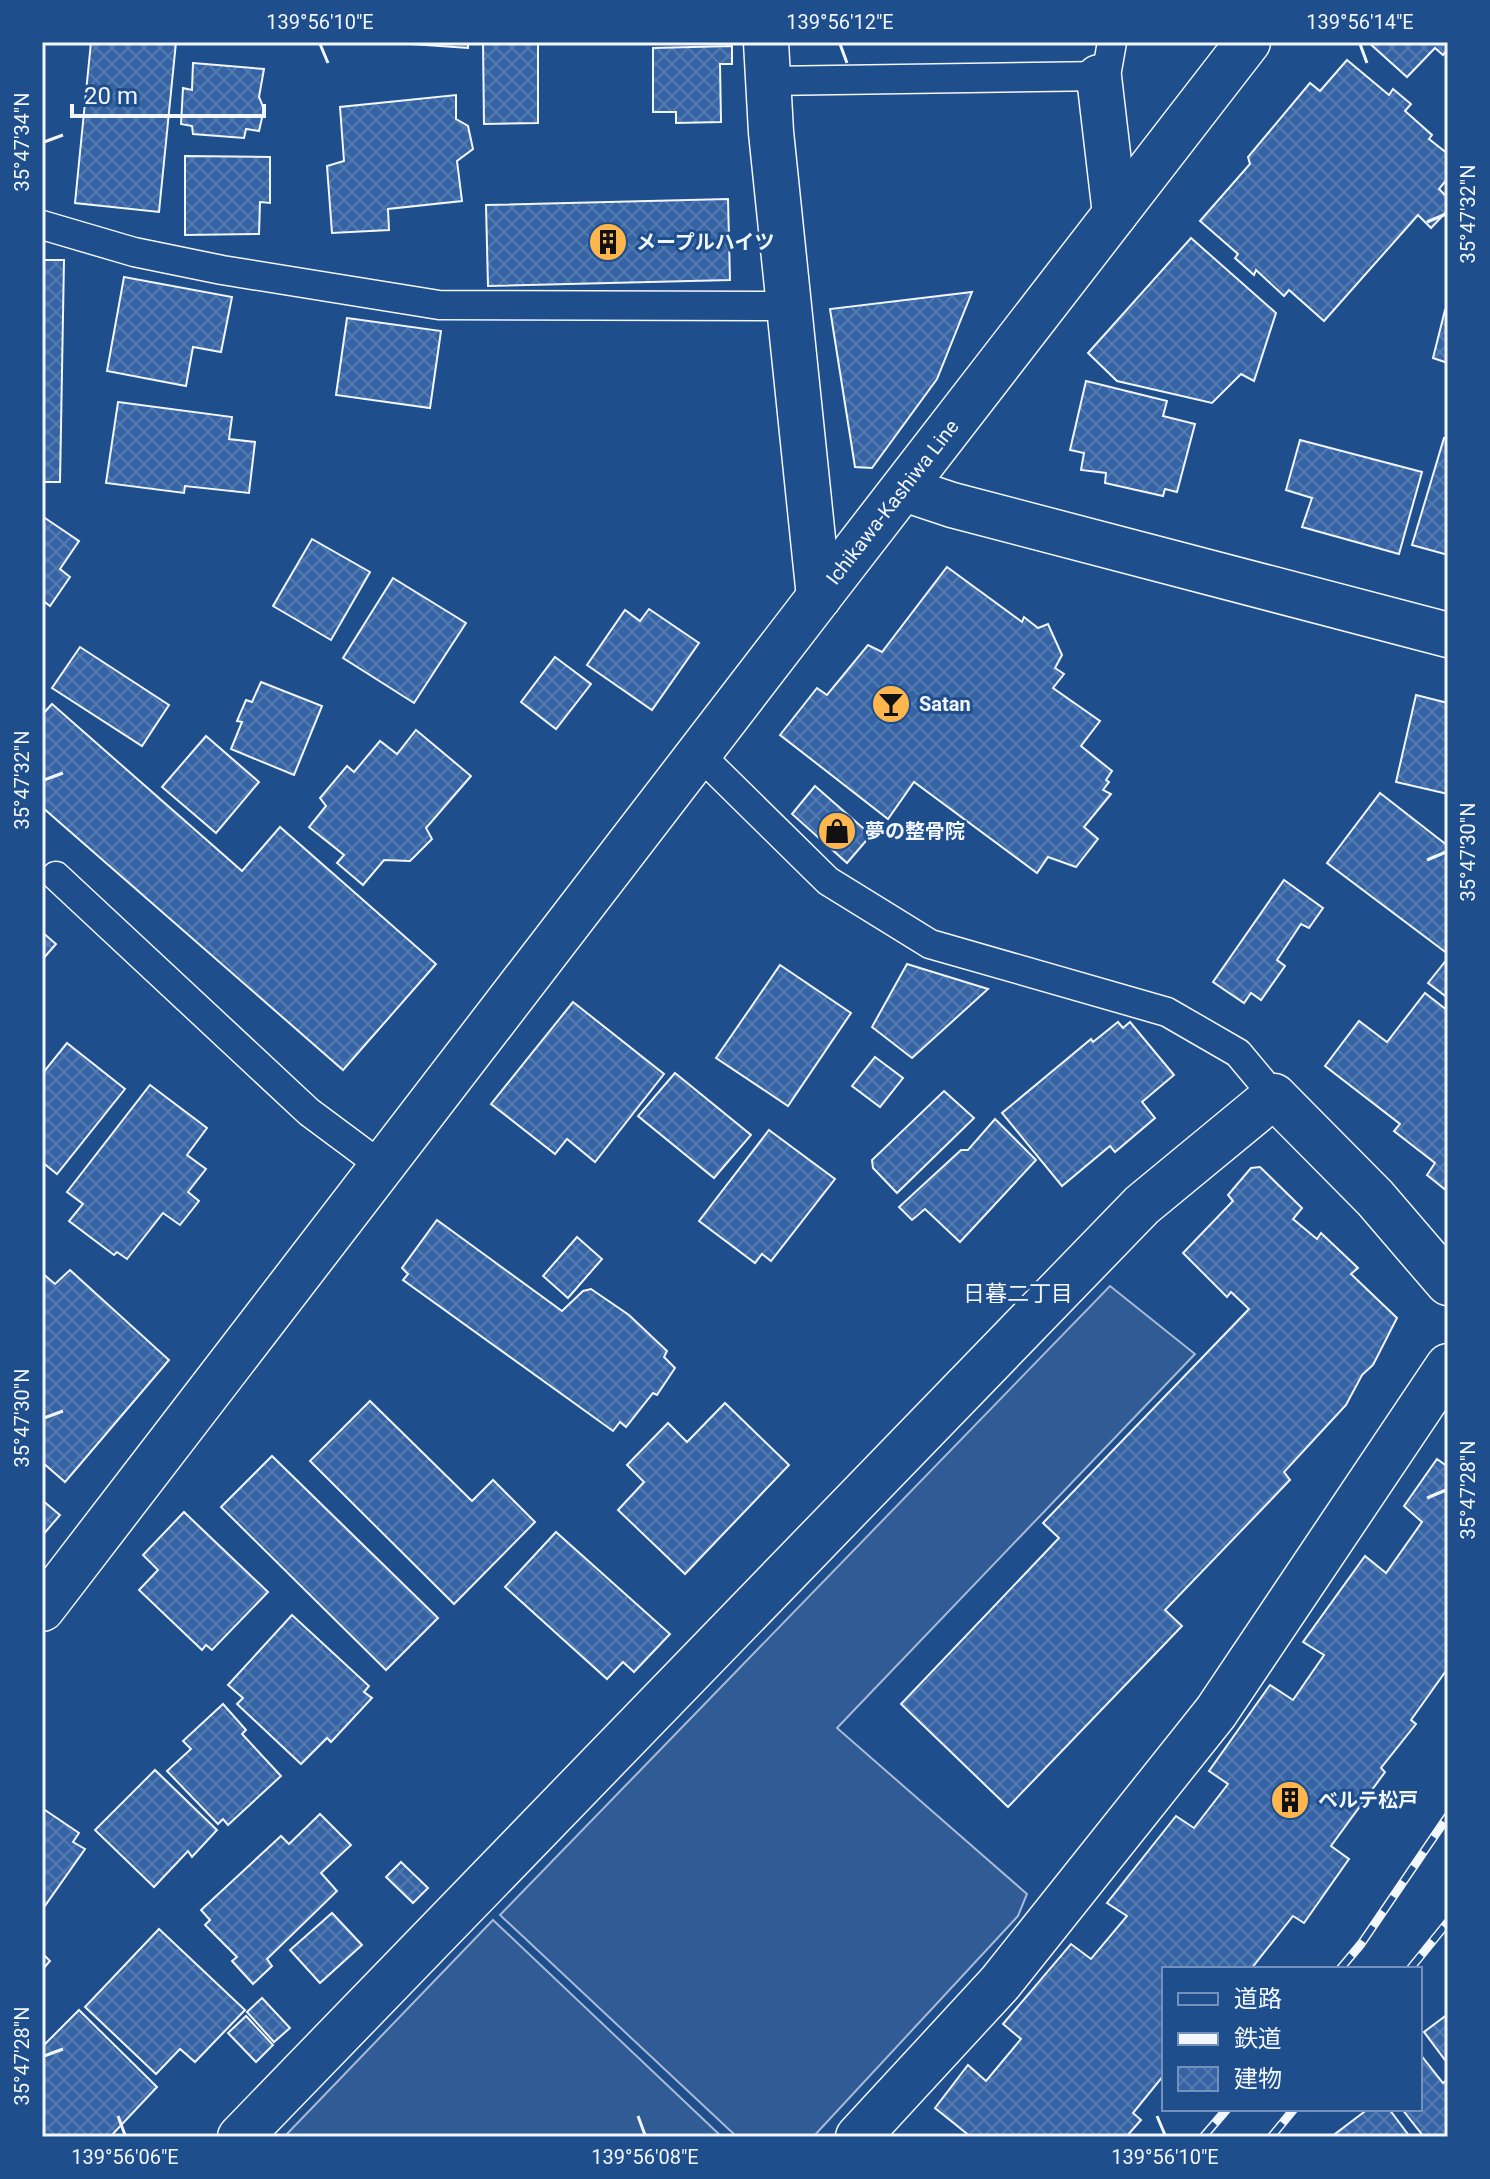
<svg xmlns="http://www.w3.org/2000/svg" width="1490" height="2179" font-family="Roboto,'Noto Sans JP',sans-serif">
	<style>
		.parking { fill: #305b95; stroke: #a8bbd7; stroke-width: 2 }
		.building { fill: url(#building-cross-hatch); stroke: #f2f6ff; stroke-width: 2 }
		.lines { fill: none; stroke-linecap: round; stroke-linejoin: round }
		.service-casing { stroke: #f2f6ff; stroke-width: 31 }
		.minor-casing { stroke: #f2f6ff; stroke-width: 47 }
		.tertiary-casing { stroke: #f2f6ff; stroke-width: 47 }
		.primary-casing { stroke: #f2f6ff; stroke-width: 47 }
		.service { stroke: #1f4e8c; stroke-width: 28 }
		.minor { stroke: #1f4e8c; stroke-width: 44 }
		.tertiary { stroke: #1f4e8c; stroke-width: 44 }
		.primary { stroke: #1f4e8c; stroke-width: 44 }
		.rail-casing { stroke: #f2f6ff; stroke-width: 9 }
		.rail { stroke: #1f4e8c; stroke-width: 6; stroke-dasharray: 18; stroke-linecap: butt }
		.ticks { fill: none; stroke: #f2f6ff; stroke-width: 3 }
		.labels { text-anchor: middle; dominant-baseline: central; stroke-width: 6; stroke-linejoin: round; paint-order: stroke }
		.poi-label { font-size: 20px; font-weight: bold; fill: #f2f6ff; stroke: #1f4e8c; text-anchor: start }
		.street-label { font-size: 20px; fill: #f2f6ff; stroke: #1f4e8c }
		.neighbourhood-label { font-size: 22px; fill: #f2f6ff; stroke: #1f4e8c }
		.neatline { fill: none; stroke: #f2f6ff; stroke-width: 3 }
		.ticks-label { font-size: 20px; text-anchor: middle; fill: #f2f6ff }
	</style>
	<defs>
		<pattern id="building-cross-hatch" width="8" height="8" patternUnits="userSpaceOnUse" patternTransform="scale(2)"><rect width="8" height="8" fill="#3563a3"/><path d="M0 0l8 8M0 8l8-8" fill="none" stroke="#537ab1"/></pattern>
	</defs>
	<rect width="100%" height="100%" fill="#1f4e8c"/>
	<!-- parking -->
	<g class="parking">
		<path d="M1110,1286L1195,1354L837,1728L1027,1894L1018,1916L813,2137H737L500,1915Z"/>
		<path d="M493,1920L722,2137H284Z"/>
	</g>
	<!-- building -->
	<g class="building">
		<path d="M91,42H176L159,212L75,203Z"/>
		<path d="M409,42H468V48L411,44Z"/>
		<path d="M483,42H538V123L484,124Z"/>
		<path d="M1368,42H1448V49L1443,55L1435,48L1407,77Z"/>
		<path d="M732,46V64H720L721,122L676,123V112H653V48Z"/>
		<path d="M1347,60L1389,95L1393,89L1411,104L1405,111L1432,135L1429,139L1448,154V178L1439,189L1448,198V210L1431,228L1418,215L1324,321L1289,290L1284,296L1256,270L1254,275L1235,258L1238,254L1200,221L1250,164L1248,157L1310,83L1320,91Z"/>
		<path d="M193,63L264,69L259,97L264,109L259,131L246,129L244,138L193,134L192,126L181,124L183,88L192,90Z"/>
		<path d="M456,95V119L468,126L473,149L457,161L462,201L388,209L389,230L332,233L327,166L344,161L340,107Z"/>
		<path d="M185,156L270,157V203L260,202L259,234L185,235Z"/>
		<path d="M728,199L730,280L488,286L486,205Z"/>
		<path d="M1191,238L1276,313L1254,381L1241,374L1212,403L1117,381L1088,353Z"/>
		<path d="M42,260H64L60,482H42Z"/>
		<path d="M124,277L232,297L221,352L193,347L186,386L107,371Z"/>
		<path d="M972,292L937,379L872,468L855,467L830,309Z"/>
		<path d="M1445,310H1448V363L1433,358Z"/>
		<path d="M347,318L441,331L430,408L336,395Z"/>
		<path d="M1086,381L1167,401L1163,416L1195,424L1177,492L1165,489L1163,496L1105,483L1106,473L1081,470L1084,453L1070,450Z"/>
		<path d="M118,402L232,417L229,439L255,442L249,493L185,486L184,493L106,483Z"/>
		<path d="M1444,438L1448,439V555L1412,545Z"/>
		<path d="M1300,440L1422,472L1399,554L1302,527L1312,498L1286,490Z"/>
		<path d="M42,516L79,541L60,569L70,577L50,606L42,600Z"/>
		<path d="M312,539L370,572L331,640L273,606Z"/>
		<path d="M947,567L1022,622L1024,617L1038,628L1048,624L1062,655L1055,668L1064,674L1053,688L1100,721L1081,746L1112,771L1106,780L1109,782L1103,790L1111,794L1084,827L1098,839L1076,867L1048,857L1037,873L914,782L888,819L780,735L817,688L827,695L868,645L882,652Z"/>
		<path d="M393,578L466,623L414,703L343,658Z"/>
		<path d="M649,609L699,643L652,710L587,665L625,610L640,621Z"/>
		<path d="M80,647L169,705L142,746L52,688Z"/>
		<path d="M555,657L591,684L556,729L521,702Z"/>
		<path d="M261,682L322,706L294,775L231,749L242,722L237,721L246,700L252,702Z"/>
		<path d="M1416,695L1448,703V794L1396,782Z"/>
		<path d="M52,704L242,871L280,827L436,964L343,1070L42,807V715Z"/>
		<path d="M416,730L471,776L426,828L432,839L410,861L384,860L363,885L337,863L344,855L309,827L326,806L320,798L347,766L354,772L380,741L397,754Z"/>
		<path d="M206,736L259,782L216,833L162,787Z"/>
		<path d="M815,786L871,835L847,863L792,814Z"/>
		<path d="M1380,793L1448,846V954L1327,863Z"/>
		<path d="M1284,880L1323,908L1309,928L1301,924L1277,960L1285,966L1261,1000L1251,993L1244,1003L1213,982Z"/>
		<path d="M42,932L56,944L42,960Z"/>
		<path d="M1448,958V998L1428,983Z"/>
		<path d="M907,964L988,989L912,1058L872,1027Z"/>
		<path d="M780,965L851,1013L788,1106L716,1058Z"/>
		<path d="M1425,993L1448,1011V1192L1427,1175L1435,1163L1394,1131L1400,1124L1325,1066L1359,1021L1387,1042Z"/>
		<path d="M573,1002L664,1074L595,1162L567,1139L555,1154L491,1104Z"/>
		<path d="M1118,1022L1123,1028L1130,1022L1174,1075L1142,1102L1155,1118L1115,1152L1110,1146L1062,1186L1002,1113L1091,1039L1093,1042Z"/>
		<path d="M67,1043L125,1089L57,1174L42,1162V1074Z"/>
		<path d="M875,1057L903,1078L880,1107L852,1086Z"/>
		<path d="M675,1073L751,1135L714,1178L638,1116Z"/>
		<path d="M150,1085L207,1128L187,1155L206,1169L188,1192L199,1201L180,1225L163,1213L127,1259L117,1252L114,1255L69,1221L83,1204L67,1192Z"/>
		<path d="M944,1091L974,1118L897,1193L873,1168L872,1160Z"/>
		<path d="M995,1119L1036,1160L960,1242L925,1209L912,1220L899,1207L961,1150H968Z"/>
		<path d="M769,1130L835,1179L771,1261L762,1254L755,1263L699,1221Z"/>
		<path d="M1260,1167L1302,1208L1293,1219L1317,1239L1321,1233L1358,1268L1351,1274L1397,1318L1373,1365L1362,1375L1346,1405L1284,1472L1290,1480L1165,1610L1182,1626L1008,1807L901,1704L1059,1538L1043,1523L1249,1309L1231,1292L1227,1297L1183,1253L1233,1201L1228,1195L1251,1168Z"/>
		<path d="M437,1220L562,1311L583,1291L591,1289L629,1315L667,1351L664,1357L675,1368L657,1395L653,1393L626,1427L620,1422L613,1431L403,1280L408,1274L402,1268Z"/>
		<path d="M577,1237L602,1259L568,1298L543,1276Z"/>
		<path d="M70,1270L169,1360L65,1482L42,1462V1273L55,1284Z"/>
		<path d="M370,1401L472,1501L493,1480L535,1522L454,1604L310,1461Z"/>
		<path d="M725,1403L789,1465L685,1574L618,1510L644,1482L627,1465L668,1423L687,1442Z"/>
		<path d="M272,1456L438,1618L386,1670L221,1507Z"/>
		<path d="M1437,1459L1448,1467V1668L1411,1720L1416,1724L1381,1768L1385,1772L1331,1846L1349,1859L1304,1923L1293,1916L1251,1969H1164V2075L1133,2113L1141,2120L1126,2137H971L935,2108L968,2065L986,2081L1021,2039L1003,2024L1071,1944L1091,1959L1127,1916L1107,1903L1176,1816L1194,1828L1228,1784L1209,1771L1270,1685L1293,1700L1324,1655L1303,1642L1365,1556L1386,1573L1422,1522L1404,1506Z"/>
		<path d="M42,1500L60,1515L42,1536Z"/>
		<path d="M184,1512L268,1592L212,1650L206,1645L202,1650L139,1590L158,1570L143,1555Z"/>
		<path d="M556,1532L670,1634L634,1672L623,1662L607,1679L505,1587Z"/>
		<path d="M292,1615L369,1686L364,1692L372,1698L331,1742L327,1738L301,1764L237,1704L243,1698L228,1685Z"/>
		<path d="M223,1704L246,1730L242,1734L281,1776L228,1825L223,1819L218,1824L167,1771L191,1749L183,1741Z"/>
		<path d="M155,1770L217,1830L192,1857L188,1851L154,1887L95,1830Z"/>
		<path d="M42,1808L79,1833L73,1842L85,1849L42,1910Z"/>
		<path d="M320,1814L351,1845L321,1873L337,1891L267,1959L272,1966L253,1984L232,1961L237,1957L205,1925L210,1920L201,1910L281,1836L289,1844Z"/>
		<path d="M401,1862L428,1888L413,1903L386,1877Z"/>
		<path d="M332,1913L362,1945L320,1983L290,1950Z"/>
		<path d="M159,1929L245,2010L195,2062L180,2049L156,2074L85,2007Z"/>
		<path d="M42,1953L50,1961L42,1970Z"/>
		<path d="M262,1998L290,2028L274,2042L247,2012Z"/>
		<path d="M79,2010L157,2087L110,2137H42V2047Z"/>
		<path d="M1448,2014V2064L1424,2032Z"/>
		<path d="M246,2016L273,2045L256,2062L228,2033Z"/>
		<path d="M1420,2054L1443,2083L1448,2079V2137H1424L1402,2109H1420Z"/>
		<path d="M1368,2109H1389L1410,2137H1331Z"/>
	</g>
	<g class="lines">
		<!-- service casing -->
		<g class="service-casing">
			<g id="service">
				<path d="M768,81L1106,76L1112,42"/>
				<path d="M42,225L134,252L222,270L439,305L788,306"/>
				<path d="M700,755L828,881L930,944L1167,1012L1238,1053L1274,1096"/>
				<path d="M56,876L309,1112L383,1167"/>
			</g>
		</g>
		<!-- minor casing -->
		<g class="minor-casing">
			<g id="minor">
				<path d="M1099,77L1115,214"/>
				<path d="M904,489L952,505L1448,635"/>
				<path d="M240,2137L1142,1205L1274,1096L1375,1198L1448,1283"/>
				<path d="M858,2137L1000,1983L1216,1712L1448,1366"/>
			</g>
		</g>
		<!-- tertiary casing -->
		<g class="tertiary-casing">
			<path id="tertiary" d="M42,1609L819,597"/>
		</g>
		<!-- primary casing -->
		<g class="primary-casing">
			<g id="primary">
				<path d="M766,42L771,132L819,597"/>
				<path id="s1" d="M819,597L1248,42"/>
			</g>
		</g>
		<!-- service -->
		<use href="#service" class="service"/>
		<!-- minor -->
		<use href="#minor" class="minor"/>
		<!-- tertiary -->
		<use href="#tertiary" class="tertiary"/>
		<!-- primary -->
		<use href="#primary" class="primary"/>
		<!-- rail casing -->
		<g class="rail-casing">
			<g id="rail">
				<path d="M1340,1969L1361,1944L1448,1816"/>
				<path d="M1410,1969L1448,1922"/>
				<path d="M1203,2137L1227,2109"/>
				<path d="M1271,2137L1294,2109"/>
			</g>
		</g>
		<!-- rail -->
		<use href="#rail" class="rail"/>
	</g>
	<!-- ticks -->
	<path class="ticks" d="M320,44L328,63M840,44L847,63M1360,44L1367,63M44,142L63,135M1427,222L1446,214M44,780L63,773M1427,860L1446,852M44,1418L63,1411M1427,1498L1446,1490M44,2056L63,2049M118,2116L125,2135M638,2116L645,2135M1157,2116L1165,2135"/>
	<!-- icons -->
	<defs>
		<g id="building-disc" transform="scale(2)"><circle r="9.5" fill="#ffb74d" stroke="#1f4e8c"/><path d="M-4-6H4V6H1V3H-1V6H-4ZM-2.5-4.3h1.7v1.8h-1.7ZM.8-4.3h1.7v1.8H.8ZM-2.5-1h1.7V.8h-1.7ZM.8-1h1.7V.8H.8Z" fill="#111"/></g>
		<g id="bar-disc" transform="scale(2)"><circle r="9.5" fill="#ffb74d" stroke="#1f4e8c"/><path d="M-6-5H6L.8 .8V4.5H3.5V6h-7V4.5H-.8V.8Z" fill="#111"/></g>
		<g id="shop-disc" transform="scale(2)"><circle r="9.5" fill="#ffb74d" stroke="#1f4e8c"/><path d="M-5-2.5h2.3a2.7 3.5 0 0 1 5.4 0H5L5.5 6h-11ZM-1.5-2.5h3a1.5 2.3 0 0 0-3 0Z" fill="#111"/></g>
	</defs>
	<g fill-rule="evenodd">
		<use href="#building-disc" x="608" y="242"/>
		<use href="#bar-disc" x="891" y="704"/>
		<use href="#shop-disc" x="837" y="831"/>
		<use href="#building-disc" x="1290" y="1800"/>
	</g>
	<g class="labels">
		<!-- poi labels -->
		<g class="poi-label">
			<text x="636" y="242">メープルハイツ</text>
			<text x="919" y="704">Satan</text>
			<text x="865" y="831">夢の整骨院</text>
			<text x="1318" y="1800">ベルテ松戸</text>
		</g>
		<!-- street labels -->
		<g class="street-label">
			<text stroke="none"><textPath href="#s1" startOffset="120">Ichikawa-Kashiwa Line</textPath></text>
		</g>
		<!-- neighbourhood labels -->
		<g class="neighbourhood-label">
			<text x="1018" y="1293">日暮二丁目</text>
		</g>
	</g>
	<!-- border -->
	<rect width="1490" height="2179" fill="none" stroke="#1f4e8c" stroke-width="88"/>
	<!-- legend -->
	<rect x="1162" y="1967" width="260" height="144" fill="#1f4e8c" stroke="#7391ba" stroke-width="2"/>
	<rect x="1178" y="1993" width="40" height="12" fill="#1f4e8c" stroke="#7391ba" stroke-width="2"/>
	<text x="1234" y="2007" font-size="24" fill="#f2f6ff">道路</text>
	<rect x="1178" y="2033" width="40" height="12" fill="#f2f6ff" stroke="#7391ba" stroke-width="2"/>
	<text x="1234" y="2047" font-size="24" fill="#f2f6ff">鉄道</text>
	<rect x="1178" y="2067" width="40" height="24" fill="url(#building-cross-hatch)" stroke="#7391ba" stroke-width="2"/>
	<text x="1234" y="2087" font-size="24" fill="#f2f6ff">建物</text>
	<!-- scale -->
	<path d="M72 104v12h192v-12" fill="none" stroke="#f2f6ff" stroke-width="4"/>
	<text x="84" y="104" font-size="24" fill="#f2f6ff" stroke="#1f4e8c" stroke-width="6" paint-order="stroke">20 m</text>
	<rect x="44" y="44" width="1402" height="2091" class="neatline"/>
	<g class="ticks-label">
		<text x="320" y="29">139°56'10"E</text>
		<text x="840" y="29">139°56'12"E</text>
		<text x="1360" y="29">139°56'14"E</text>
		<text transform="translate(22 142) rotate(-90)" y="7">35°47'34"N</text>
		<text transform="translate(1468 214) rotate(-90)" y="7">35°47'32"N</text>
		<text transform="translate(22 780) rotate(-90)" y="7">35°47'32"N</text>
		<text transform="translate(1468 852) rotate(-90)" y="7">35°47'30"N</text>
		<text transform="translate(22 1418) rotate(-90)" y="7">35°47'30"N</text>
		<text transform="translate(1468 1490) rotate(-90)" y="7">35°47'28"N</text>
		<text transform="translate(22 2056) rotate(-90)" y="7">35°47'28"N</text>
		<text x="125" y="2164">139°56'06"E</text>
		<text x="645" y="2164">139°56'08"E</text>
		<text x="1165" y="2164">139°56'10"E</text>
	</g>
</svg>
